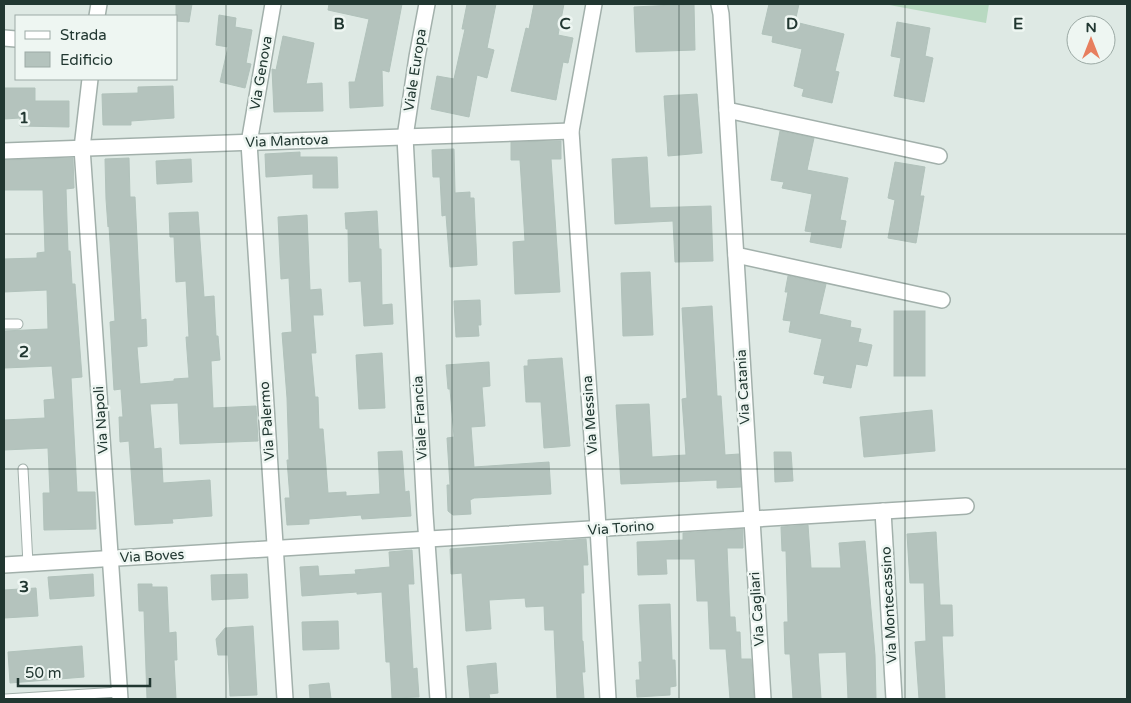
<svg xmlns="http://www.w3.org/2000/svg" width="1131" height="703" font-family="'Varela Round',sans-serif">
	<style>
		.green { fill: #b8d9c1 }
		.building { fill: #b4c3bd; stroke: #b1c2bb }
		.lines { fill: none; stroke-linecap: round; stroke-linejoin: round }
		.service-casing { stroke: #a2b0ab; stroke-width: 11 }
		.minor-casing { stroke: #a2b0ab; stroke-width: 18 }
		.service { stroke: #fff; stroke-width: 9 }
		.minor { stroke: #fff; stroke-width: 15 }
		.grid { fill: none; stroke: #213731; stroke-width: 1; stroke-opacity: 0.55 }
		.labels { text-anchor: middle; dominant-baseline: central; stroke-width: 5; stroke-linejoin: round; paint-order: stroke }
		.street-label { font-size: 14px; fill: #213731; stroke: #eef6f2 }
		.grid-label { font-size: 16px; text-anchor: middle; font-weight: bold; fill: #213731; stroke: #eef6f2; stroke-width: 5; stroke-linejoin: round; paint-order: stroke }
	</style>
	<rect width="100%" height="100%" fill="#dee9e4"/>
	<!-- green -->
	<path class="green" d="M884,4H989L986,23Z"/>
	<!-- building -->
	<g class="building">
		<path d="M176,4H192L189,22L176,21Z"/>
		<path d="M329,4H402L389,72L382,70L383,106L350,108L349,82H355L369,19L328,10Z"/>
		<path d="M467,4H496L487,48L494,50L487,78L477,75L469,117L431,109L437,76L454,79L465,29H462Z"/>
		<path d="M534,4H564L558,35L573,38L568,63L563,62L556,100L511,91L526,28L529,29Z"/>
		<path d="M694,4L695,50L636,52L634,7Z"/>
		<path d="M769,4H799L795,22L844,34L835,71L839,72L832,103L802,96L804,89L794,86L802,49L772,42L773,36L762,34Z"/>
		<path d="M219,15L236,18L235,27L252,30L246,63L251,64L245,88L220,82L228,47L216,45Z"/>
		<path d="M897,22L930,28L925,56L933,58L924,102L894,96L901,58L891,56Z"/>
		<path d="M283,36L314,43L306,84L322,83L323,111L274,112L272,69L276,70Z"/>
		<path d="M173,86L174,118L131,121V125H103L102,94L138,93V87Z"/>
		<path d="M4,88H35V101H69V127L20,126V118L4,119Z"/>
		<path d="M697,94L702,153L668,156L664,96Z"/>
		<path d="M780,131L814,138L807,170L848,178L840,220L846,221L841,248L810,242L812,232L805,231L812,194L782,188L784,182L771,180Z"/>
		<path d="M561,141V159H551L560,292L515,294L513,242L525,241L520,160H511V142Z"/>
		<path d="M454,149L455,193L470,192V198H474L477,265L450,267L446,215L442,216L440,177H433L432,150Z"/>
		<path d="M300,152V157H337L338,188H313V174L266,177L265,154Z"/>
		<path d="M647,157L650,208L711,206L713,261L675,262L673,221L615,224L612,159Z"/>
		<path d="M73,158L74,188L66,189L68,251H70L72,284H75L82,377L71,378L77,492H95L96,529L44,530L43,493H50L48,448L4,450V420L45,418L44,400L55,399L52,366L4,368V331L48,329L47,290L4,292V259L37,258V253L45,252L43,190H4V160Z"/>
		<path d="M129,158L130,197H135L141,320L146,319L147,346L137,347L140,384L174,381V379L189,378L186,337H189L186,281L176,282L174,237H170L169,213L198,212L204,297L214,296L216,336H218L220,360L211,361L213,408L256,406L258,441L180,444L178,403L150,404L154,449L161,448L163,483L210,480L212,516L172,519L173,523L135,525L129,441L120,442L119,417H123L121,389L114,390L110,322L115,321L109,226L108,227L106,199L105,159Z"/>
		<path d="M191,159L192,182L157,184L156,161Z"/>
		<path d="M895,162L925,167L920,196H924L916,243L888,238L895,200L888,198Z"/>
		<path d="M377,211L379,249H381L382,305L392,304L393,324L364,326L361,281L349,282L348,229H346L345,213Z"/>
		<path d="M307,215L310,290L321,289L323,315H313L316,353H311L315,397H318L319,429H323L328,493L346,492V496L380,494L378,452L402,451L405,492L409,491L411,516L362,519L361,515L309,519V524L287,525L285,498H290L287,460H289L287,398L282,333L292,332L289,278L281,279L278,217Z"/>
		<path d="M650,272L653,335L623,336L621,273Z"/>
		<path d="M788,276L826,284L819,314L851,321L850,327L861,329L858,342L872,345L867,366L856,364L851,388L823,383L825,376L814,374L822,339L789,332L791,321L783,320L788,292H785Z"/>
		<path d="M480,300L481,325H478L479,336L456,337L454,301Z"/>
		<path d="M712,306L717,396H721L725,455L739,454L741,487L717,488V480L621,484L616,405L649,404L652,457L686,455L682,399L687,398L682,308Z"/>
		<rect x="894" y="311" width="31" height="65"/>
		<path d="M382,353L385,408L359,409L356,355Z"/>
		<path d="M562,358L570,446L544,448L541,402H526L524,366H528V360Z"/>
		<path d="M489,362L490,386L482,387L485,426L471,427L474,467L549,462L551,494L474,498L470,500L471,514L453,515L448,511L447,485H450L447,438L454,437L450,389H448L446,365Z"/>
		<path d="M932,410L935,451L864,457L860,417Z"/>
		<path d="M774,452H791L793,481L775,482Z"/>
		<path d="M808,525L811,568H841L839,543L865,541L875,655L876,699H848L846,652L818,653L821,699H793L790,654H785L784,622H788L786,551H782L781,527Z"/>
		<path d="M743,529V548H727L730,617H735L736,632H740L741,659H751L754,699H730L726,649H710L708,601H697L695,559H666L667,574L638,575L637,542L683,540V533Z"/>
		<path d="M936,532L940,605H952L953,636H942L945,699H919L915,642L926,641L924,583H910L907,534Z"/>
		<path d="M586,539L588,565H583L584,593H581L582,641H583L585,672H582L584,699H557L554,630H545L544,606L526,607L525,598L489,600L491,629L466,631L462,573L451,574L450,549Z"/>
		<path d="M412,550L414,584H408L413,669L417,668L419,697L392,698L390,662H386L382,592L357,594V592L302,596L300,567L318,566L319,576L356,574L355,570L390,567L389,552Z"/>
		<path d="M93,574L94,596L50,599L48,577Z"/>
		<path d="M247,574L248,598L212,600L211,575Z"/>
		<path d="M138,584H152V587H167L169,633L176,632L177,660H174L176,699H147L144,611H139Z"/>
		<path d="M36,588L38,616L4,618V590Z"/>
		<path d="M670,604L672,660H675L676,686L670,687V695L637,697L636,680H640L639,662H642L639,605Z"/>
		<path d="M338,621L339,649L303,650L302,622Z"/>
		<path d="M253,626L257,695L230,696L228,655H218L216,639L225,628Z"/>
		<path d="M82,646L84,677L10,683L8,652Z"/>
		<path d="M496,663L498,693L489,694L490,699H470L467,666Z"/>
		<path d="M329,683L331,699H310L309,685Z"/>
	</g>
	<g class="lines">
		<!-- service casing -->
		<g class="service-casing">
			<g id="service">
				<path d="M4,324H18"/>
				<path d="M23,469L28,564"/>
				<path d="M5,699L119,692"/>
			</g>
		</g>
		<!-- minor casing -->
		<g class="minor-casing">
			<g id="minor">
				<path d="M273,4L249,143L285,699"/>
				<path d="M427,4L417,57L405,137L425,514L438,699"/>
				<path d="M594,4L571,131L597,511L608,699"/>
				<path d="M719,4L721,14L763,699"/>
				<path d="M97,16L99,4"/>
				<path d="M4,38L16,39"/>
				<path d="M90,79L82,148L120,699"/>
				<path d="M727,110L939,156"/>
				<path d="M4,151L571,131"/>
				<path d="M736,255L942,300"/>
				<path d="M883,511L894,699"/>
				<path d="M4,565L966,506"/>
			</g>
		</g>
		<!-- service -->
		<use href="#service" class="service"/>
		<!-- minor -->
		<use href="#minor" class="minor"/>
	</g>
	<!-- grid -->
	<path class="grid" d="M226,4V699M452,4V699M679,4V699M905,4V699M4,234H1127M4,469H1127"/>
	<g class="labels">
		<!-- street labels -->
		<g class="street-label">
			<text transform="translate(415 70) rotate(-81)">Viale Europa</text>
			<text transform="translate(261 73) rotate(-80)">Via Genova</text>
			<text transform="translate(287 141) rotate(-2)">Via Mantova</text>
			<text transform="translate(743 387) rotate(-93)">Via Catania</text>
			<text transform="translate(590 415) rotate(-94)">Via Messina</text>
			<text transform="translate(420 418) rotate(-93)">Viale Francia</text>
			<text transform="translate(101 420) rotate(-94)">Via Napoli</text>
			<text transform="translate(267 421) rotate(-94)">Via Palermo</text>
			<text transform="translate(621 528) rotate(-4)">Via Torino</text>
			<text transform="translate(152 556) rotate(-3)">Via Boves</text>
			<text transform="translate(889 605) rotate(-93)">Via Montecassino</text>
			<text transform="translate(757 609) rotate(-94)">Via Cagliari</text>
		</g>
	</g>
	<g class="grid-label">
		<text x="339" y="29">B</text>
		<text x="565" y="29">C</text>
		<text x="792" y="29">D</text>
		<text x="1018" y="29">E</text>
		<text x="24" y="123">1</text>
		<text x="24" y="357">2</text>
		<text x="24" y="592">3</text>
	</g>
	<!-- border -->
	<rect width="1131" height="703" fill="none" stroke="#213731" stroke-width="10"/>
	<!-- legend -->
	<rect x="15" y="15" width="162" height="65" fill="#eef6f2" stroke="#9caaa5"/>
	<rect x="25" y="31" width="25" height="8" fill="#ffffff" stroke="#9caaa5"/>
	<text x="60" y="40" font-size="15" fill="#213731">Strada</text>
	<rect x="25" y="52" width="25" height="15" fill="#b4c3bd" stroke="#9caaa5"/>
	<text x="60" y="65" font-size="15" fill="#213731">Edificio</text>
	<!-- north arrow -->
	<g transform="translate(1091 40)"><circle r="24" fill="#eef6f2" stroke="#9caaa5"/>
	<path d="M0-4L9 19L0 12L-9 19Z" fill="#e77e5e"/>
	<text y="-8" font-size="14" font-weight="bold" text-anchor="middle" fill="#213731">N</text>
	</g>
	<!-- scale -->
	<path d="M18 678v8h132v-8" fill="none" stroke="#213731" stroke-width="2.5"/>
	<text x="25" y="678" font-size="15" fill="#213731" stroke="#eef6f2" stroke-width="4" paint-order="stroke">50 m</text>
</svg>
